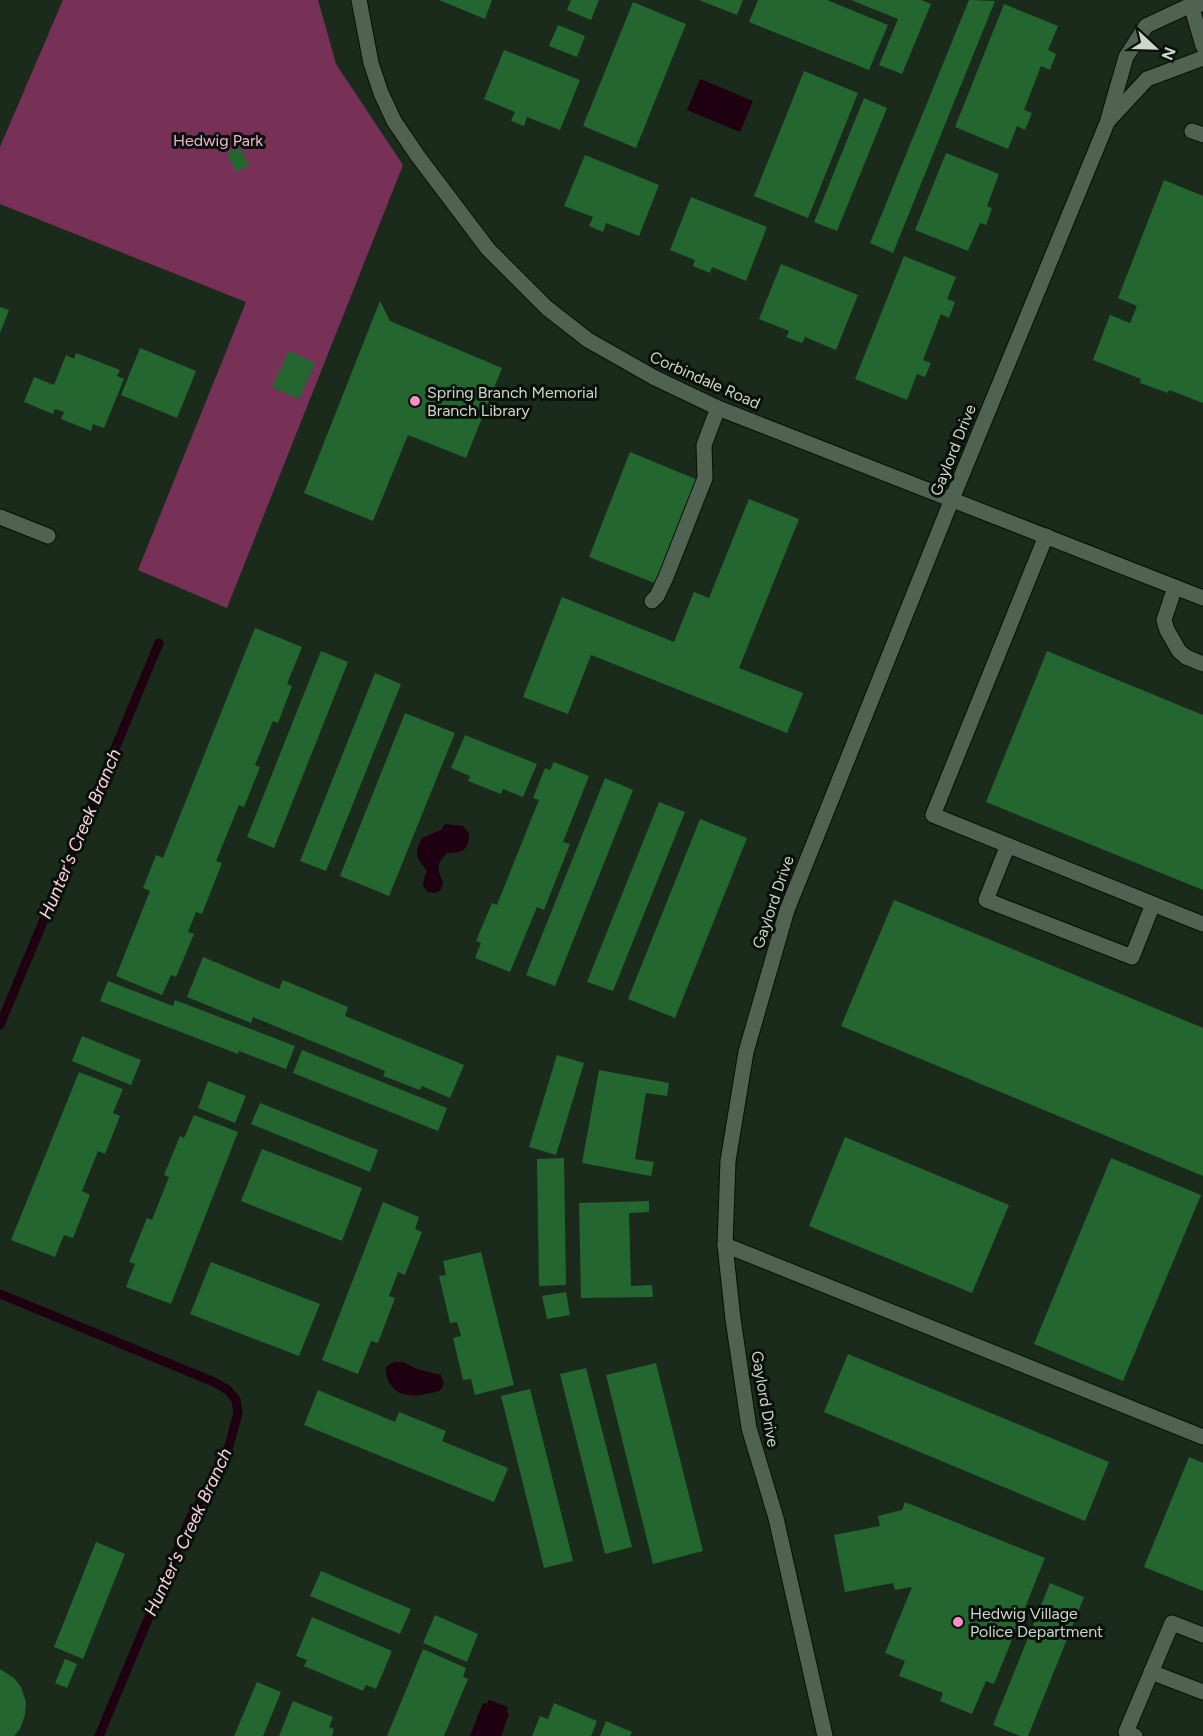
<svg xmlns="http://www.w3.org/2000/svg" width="1203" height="1736" font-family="Figtree,sans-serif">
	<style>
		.green { fill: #773156 }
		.water { fill: #1e0010 }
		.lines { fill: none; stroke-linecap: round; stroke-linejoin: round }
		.stream { stroke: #1e0010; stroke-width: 9 }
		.building { fill: #24662f }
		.lane-casing { stroke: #051206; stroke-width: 17 }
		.street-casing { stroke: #051206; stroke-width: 17 }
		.secondary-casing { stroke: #051206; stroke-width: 17 }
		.lane { stroke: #506251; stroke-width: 15 }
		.street { stroke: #506251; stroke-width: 15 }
		.secondary { stroke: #506251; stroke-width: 15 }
		.poi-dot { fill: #fb8fc4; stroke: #09100a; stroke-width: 2 }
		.labels { text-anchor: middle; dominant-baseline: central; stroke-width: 6; stroke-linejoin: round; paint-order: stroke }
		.park-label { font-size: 16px; fill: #f4b3d1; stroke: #09100a }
		.street-label { font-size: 16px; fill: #ccd6cc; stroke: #09100a }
		.poi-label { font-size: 16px; fill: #ccd6cc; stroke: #09100a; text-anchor: start }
		.water-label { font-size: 18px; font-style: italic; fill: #fdd1e4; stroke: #09100a }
	</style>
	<rect width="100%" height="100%" fill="#1a2a1b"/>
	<!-- green -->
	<path class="green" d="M63,0H318L336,64L403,165L227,608L138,570L246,302L0,204V147Z"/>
	<!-- water -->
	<g class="water">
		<path d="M700,79L753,101L740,132L687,110Z"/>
		<path d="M445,824L463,826L469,833C469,850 463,853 447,853C435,865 438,869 443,882L441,890L435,893L428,892L423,886L424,878L427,871C417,857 413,855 422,838L441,830Z"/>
		<path d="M394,1362H403L417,1369L441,1375L444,1383L440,1391C433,1392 427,1394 421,1395C401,1398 385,1388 386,1367Z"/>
		<path d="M489,1700L508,1707L507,1712L509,1714L501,1736H470L483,1703L486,1704Z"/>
	</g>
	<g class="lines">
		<!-- stream -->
		<g class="stream">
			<path d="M0,1025L159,643"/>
			<path d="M0,1294L214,1382L228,1390L236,1400L238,1413L227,1453L190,1519L99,1736"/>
		</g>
	</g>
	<!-- building -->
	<g class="building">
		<path d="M439,0H492L485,19Z"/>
		<path d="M571,0H599L591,20L567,10Z"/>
		<path d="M699,0H743L737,15Z"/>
		<path d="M758,0H827L888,25L869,70L749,22Z"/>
		<path d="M851,0H921L931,4L902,74L879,65L898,19Z"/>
		<path d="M969,0L995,1L893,253L870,243Z"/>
		<path d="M633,2L686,24L636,148L583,126Z"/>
		<path d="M1004,4L1058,26L1048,50L1056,54L1050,70L1041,66L1024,110L1032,113L1025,130L1017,126L1008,149L955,127Z"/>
		<path d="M558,25L585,36L577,57L549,46Z"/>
		<path d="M504,50L580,80L560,130L527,117L524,126L511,121L515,112L484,99Z"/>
		<path d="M804,71L858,93L808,218L754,196Z"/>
		<path d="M864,98L887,108L837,231L814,222Z"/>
		<path d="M240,147L249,165L236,172L227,153Z"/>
		<path d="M946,153L999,174L987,206L992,208L986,225L980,223L968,251L915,230Z"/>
		<path d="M585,155L659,185L639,236L606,223L603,232L589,226L593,217L564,206Z"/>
		<path d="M1164,180L1203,196V403L1169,390L1168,393L1140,383L1141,379L1093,360L1110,315L1130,323L1137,306L1118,298Z"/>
		<path d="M691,197L767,227L746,281L712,267L710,273L693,266L695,260L670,250Z"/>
		<path d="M904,256L956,277L947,299L955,302L949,318L941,314L923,360L931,363L925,377L917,374L907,400L855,379Z"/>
		<path d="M781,264L858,295L836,350L805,337L802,343L786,337L789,331L759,319Z"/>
		<path d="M380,301L390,321L502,368L466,458L408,435L373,521L304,493Z"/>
		<path d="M0,307L9,310L0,333Z"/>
		<path d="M140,348L196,371L177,418L121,395Z"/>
		<path d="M289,351L315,363L299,399L272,387Z"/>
		<path d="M76,353L120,370L117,376L124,379L104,428L93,424L91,431L61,419L64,412L55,409L53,414L24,402L34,377L54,385L66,355L74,359Z"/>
		<path d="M630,452L698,480L657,584L589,557Z"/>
		<path d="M749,499L799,519L739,668L803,693L787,733L591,655L568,714L523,697L562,597L674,642L694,592L709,598Z"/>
		<path d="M255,628L302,647L287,684L292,686L278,723L273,721L255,765L260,767L244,807L239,805L216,861L222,863L202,914L196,912L188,932L194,934L176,977L171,975L162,995L116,976L150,891L143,888L156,855L163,858Z"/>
		<path d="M321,651L348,662L274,848L247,837Z"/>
		<path d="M1047,651L1203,715V890L986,802Z"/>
		<path d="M375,673L401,684L326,871L300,861Z"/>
		<path d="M405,713L455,733L389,896L340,876Z"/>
		<path d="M465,735L537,764L523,797L503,789L501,794L468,781L470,776L451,768Z"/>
		<path d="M554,762L589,776L563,842L570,844L544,910L537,907L510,972L475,958L481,943L476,941L492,903L497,905L539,800L533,798L545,768L550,770Z"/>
		<path d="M605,778L633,790L555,986L526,975Z"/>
		<path d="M659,802L685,812L613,991L587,982Z"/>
		<path d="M700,819L747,838L675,1018L628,999Z"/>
		<path d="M894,900L1203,1028V1176L841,1026Z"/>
		<path d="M203,957L279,989L283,980L348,1007L345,1016L464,1065L450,1098L422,1086L420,1090L383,1076L385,1071L253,1017L251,1023L187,997Z"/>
		<path d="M108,981L173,1006L175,1000L295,1046L286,1069L239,1051L238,1054L100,1001Z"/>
		<path d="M82,1036L141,1060L131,1085L72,1061Z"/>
		<path d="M302,1050L447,1108L438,1131L293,1073Z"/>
		<path d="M557,1055L584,1063L556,1155L529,1147Z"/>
		<path d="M599,1070L669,1083L667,1096L646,1093L635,1159L654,1162L651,1176L582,1163Z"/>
		<path d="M79,1072L123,1089L113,1113L120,1116L105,1154L98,1151L82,1191L90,1195L73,1238L64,1235L55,1257L11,1240Z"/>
		<path d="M208,1081L246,1096L235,1123L198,1108Z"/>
		<path d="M260,1103L378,1150L370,1172L251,1124Z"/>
		<path d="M194,1115L238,1132L171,1304L126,1287L135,1264L129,1262L147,1218L152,1220L169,1177L164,1175L180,1136L184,1138Z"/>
		<path d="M845,1137L1009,1205L972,1293L809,1226Z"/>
		<path d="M262,1149L362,1188L342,1241L241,1201Z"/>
		<path d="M564,1158L566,1285L539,1286L537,1159Z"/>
		<path d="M1111,1158L1201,1195L1123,1381L1034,1344Z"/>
		<path d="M649,1201V1212L629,1213L631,1286L652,1285L653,1297L581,1298L579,1203Z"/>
		<path d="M383,1202L419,1217L415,1229L422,1232L405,1275L398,1272L389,1296L395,1298L378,1343L371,1341L358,1374L322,1360Z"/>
		<path d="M481,1252L514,1385L475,1395L471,1379L463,1380L453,1338L461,1336L457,1322L450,1323L439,1276L446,1275L443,1261Z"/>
		<path d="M211,1262L320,1304L299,1356L190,1314Z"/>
		<path d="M566,1292L570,1315L547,1319L542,1296Z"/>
		<path d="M848,1354L1109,1462L1085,1521L824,1412Z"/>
		<path d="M656,1363L703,1551L653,1564L606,1375Z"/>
		<path d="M586,1368L632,1547L605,1554L560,1374Z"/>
		<path d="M530,1389L573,1561L544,1568L501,1396Z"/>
		<path d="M318,1390L395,1422L399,1412L446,1431L442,1441L508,1468L494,1502L304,1425Z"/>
		<path d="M1189,1457L1203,1463V1591L1144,1567Z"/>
		<path d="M905,1502L1045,1558L994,1684L986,1681L972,1714L940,1701L943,1693L899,1676L905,1661L885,1653L912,1587L895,1590L893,1583L845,1592L834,1535L880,1526L878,1516L902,1510Z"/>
		<path d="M96,1542L125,1554L83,1659L54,1647Z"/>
		<path d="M321,1571L411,1609L400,1634L310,1596Z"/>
		<path d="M1050,1583L1084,1597L1028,1736H1020L993,1725Z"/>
		<path d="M435,1615L478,1634L467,1662L423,1643Z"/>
		<path d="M312,1617L392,1651L376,1689L366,1685L363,1691L304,1666L307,1660L296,1656Z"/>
		<path d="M423,1649L466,1668L463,1677L468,1679L444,1736H387Z"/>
		<path d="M65,1659L77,1664L67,1688L55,1683Z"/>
		<path d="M0,1669L14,1678L21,1687L26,1702L25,1715L20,1729L14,1736H0Z"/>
		<path d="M257,1682L281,1692L263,1736H234Z"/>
		<path d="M293,1701L333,1717L329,1727L334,1729L332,1736H279Z"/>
		<path d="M554,1703L597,1721L591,1736H532L540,1716L548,1719Z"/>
		<path d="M606,1721L632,1732L630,1736H600Z"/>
	</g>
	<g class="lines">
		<!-- lane casing -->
		<g class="lane-casing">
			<g id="lane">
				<path d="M1192,131L1203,135"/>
				<path d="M1175,587L1164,620L1167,630L1179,651L1186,657L1203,664"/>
				<path d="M652,601L657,596L666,577L705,478L704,445L718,408"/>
				<path d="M1008,845L986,900L1132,957L1153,904L933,815L1046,536"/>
				<path d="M1153,904L1203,924"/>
				<path d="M725,1245L1203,1437"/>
				<path d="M1151,1672L1203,1692"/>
				<path d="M1135,1736L1126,1732L1172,1623L1203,1635"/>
			</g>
		</g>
		<!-- street casing -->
		<g class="street-casing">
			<path id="street" d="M0,517L48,536"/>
		</g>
		<!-- secondary casing -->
		<g class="secondary-casing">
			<g id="secondary">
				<path d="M359,0L371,63L381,93L394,121L417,155L488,249L547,308L588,340L655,378L718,408L1203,598"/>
				<path d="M1191,5L1203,46"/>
				<path d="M1109,120L1147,79L1203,58"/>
				<path d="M825,1736L776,1518L749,1428L733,1319L725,1245L728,1161L746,1052L787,910L952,499L1107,123L1126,57L1146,26L1191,5L1203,4"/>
			</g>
		</g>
		<!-- lane -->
		<use href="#lane" class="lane"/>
		<!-- street -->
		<use href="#street" class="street"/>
		<!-- secondary -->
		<use href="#secondary" class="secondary"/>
	</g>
	<!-- markers -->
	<g class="poi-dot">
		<circle cx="415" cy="401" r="6"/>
		<circle cx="958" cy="1622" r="6"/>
	</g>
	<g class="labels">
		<!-- park labels -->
		<g class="park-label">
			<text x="218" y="140">Hedwig Park</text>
		</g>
		<!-- street labels -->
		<g class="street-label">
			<text transform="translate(705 380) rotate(24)">Corbindale Road</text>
			<text transform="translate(953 450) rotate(-68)">Gaylord Drive</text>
			<text transform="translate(773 902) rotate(-71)">Gaylord Drive</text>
			<text transform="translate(765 1399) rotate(80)">Gaylord Drive</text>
		</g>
		<!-- poi labels -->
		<g class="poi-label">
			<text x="427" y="392">Spring Branch Memorial<tspan x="427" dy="18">Branch Library</tspan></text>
			<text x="970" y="1613">Hedwig Village<tspan x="970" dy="18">Police Department</tspan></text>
		</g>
		<!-- water labels -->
		<g class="water-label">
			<text transform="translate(80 834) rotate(-67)">Hunter's Creek Branch</text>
			<text transform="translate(188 1532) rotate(-65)">Hunter's Creek Branch</text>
		</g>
	</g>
	<!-- north arrow -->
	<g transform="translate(1155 48) rotate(112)" stroke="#09100a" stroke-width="4.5" paint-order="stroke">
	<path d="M0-4.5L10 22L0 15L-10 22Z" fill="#ccd6cc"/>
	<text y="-9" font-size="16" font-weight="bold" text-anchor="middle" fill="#ccd6cc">N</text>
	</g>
</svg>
